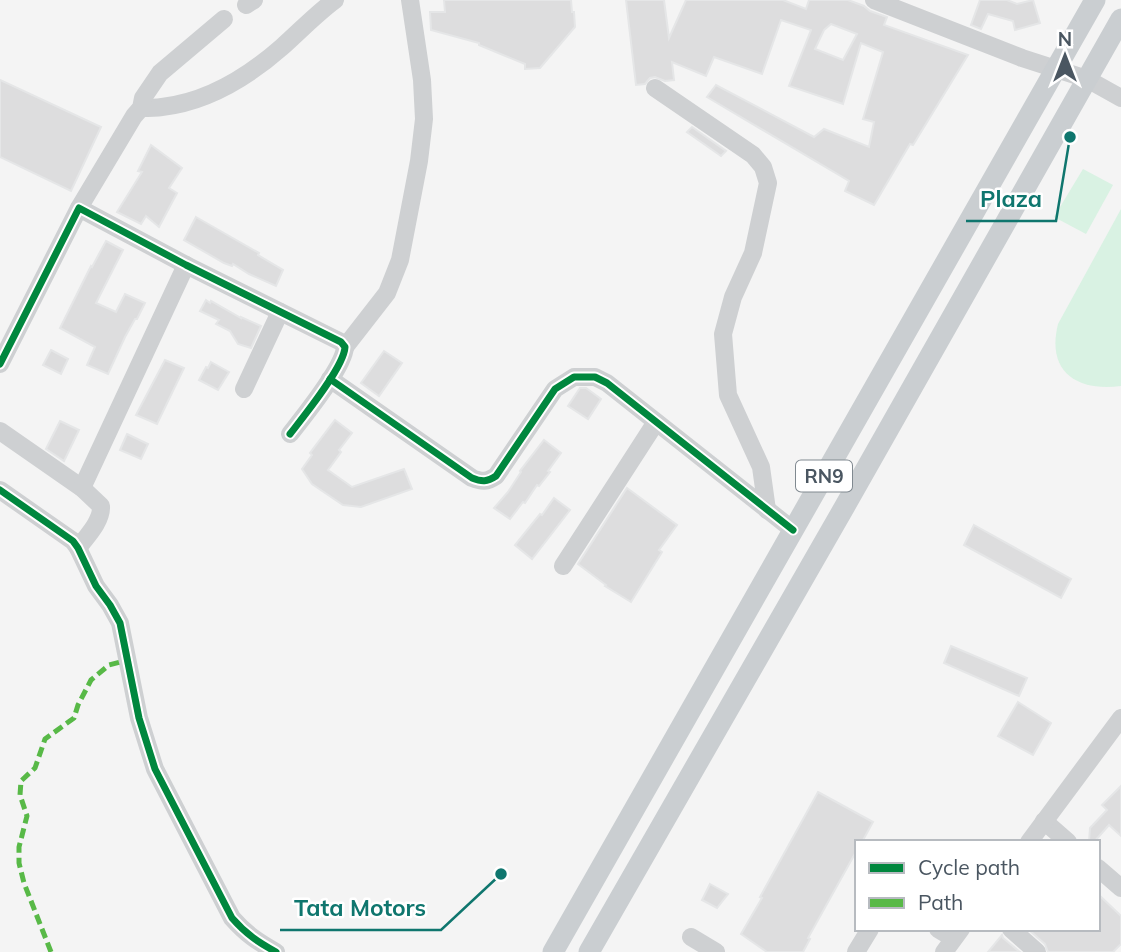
<svg xmlns="http://www.w3.org/2000/svg" width="1121" height="952" font-family="Mulish,sans-serif">
	<style>
		.green { fill: #d9f2e3 }
		.building { fill: #ddddde; stroke: #e5e6e7; stroke-width: 2; fill-rule: evenodd }
		.lines { fill: none; stroke-linecap: round; stroke-linejoin: round }
		.minor { stroke: #ced0d2; stroke-width: 18 }
		.major { stroke: #caced1; stroke-width: 21 }
		.quiet { stroke: #58b947; stroke-width: 5; stroke-dasharray: 10 5; stroke-linecap: butt }
		.cycleway-casing { stroke: #fff; stroke-width: 11 }
		.cycleway { stroke: #00873e; stroke-width: 7 }
		.labels { text-anchor: middle; dominant-baseline: central; stroke-width: 5; stroke-linejoin: round; paint-order: stroke }
		.shield { fill: #fff; stroke: #808990; stroke-width: 2 }
		.shield-label { font-size: 19px; font-weight: bold; fill: #4a5661 }
		.leader { fill: none; stroke: #0f766e; stroke-width: 2.5 }
		.callout-dot { fill: #0f766e; stroke: #fff; stroke-width: 2.5 }
		.callout-label { font-size: 23px; text-anchor: middle; font-weight: bold; fill: #0f766e; stroke: #fff; stroke-width: 5; stroke-linejoin: round; paint-order: stroke }
	</style>
	<rect width="100%" height="100%" fill="#f4f4f4"/>
	<!-- green -->
	<g class="green">
		<path d="M1083,169L1113,185L1086,234L1054,217Z"/>
		<path d="M1121,209V386C1077,392 1046,372 1058,324Z"/>
	</g>
	<!-- building -->
	<g class="building">
		<path d="M444,0H571L572,12H574L575,27L540,68L525,69V64L479,45V43L431,30L430,12H445Z"/>
		<path d="M626,0H664L669,38L686,0H783L806,9L809,0H848L864,6L870,11L887,17L884,25L968,55L913,145L910,144L874,205L845,191L849,181L707,97L716,85L814,137L824,129L869,147L874,122L863,119L883,52L861,43L843,104L789,86L811,30L781,20L762,74L714,57L706,76L672,62L674,80L665,81L655,77L650,78L645,84L636,85ZM831,24L857,34L843,60L815,49L824,30Z"/>
		<path d="M980,0H1007L1017,4L1033,0L1040,23L1015,30L1013,21L988,14L981,29L971,25Z"/>
		<path d="M0,80L101,127L71,191L0,157Z"/>
		<path d="M692,127L726,151L721,156L687,132Z"/>
		<path d="M151,145L182,168L169,188L177,193L159,227L146,216L141,224L117,212L142,172L138,171Z"/>
		<path d="M196,217L259,253L258,255L283,270L276,286L249,274L233,264L232,266L224,263L184,240Z"/>
		<path d="M106,241L123,250L96,303L116,312L125,294L145,303L137,319H135L125,337L108,374L87,365L95,347L60,328L91,266L92,267Z"/>
		<path d="M206,300L210,303L211,301L241,318V317L261,326L251,348L238,344L230,331L216,324L219,320L200,311Z"/>
		<path d="M51,350L68,359L61,374L43,365Z"/>
		<path d="M384,351L402,363L379,396L361,383Z"/>
		<path d="M165,360L184,368L157,424L136,415Z"/>
		<path d="M211,362L229,372L218,390L199,380L206,367L208,368Z"/>
		<path d="M580,388H586L601,399L588,419L568,406Z"/>
		<path d="M335,420L352,433L339,450L341,452L328,470L352,487L404,469L412,489L361,507L343,505L312,484L302,469L312,455L310,453Z"/>
		<path d="M60,421L79,430L64,461L46,449Z"/>
		<path d="M127,434L148,444L141,459L120,450Z"/>
		<path d="M544,440L561,453L548,471L550,472L539,486L537,485L525,503L523,502L510,519L494,508L508,492L521,472L520,471Z"/>
		<path d="M627,488L677,525L659,550L662,552L631,602L605,586L606,585L578,564Z"/>
		<path d="M554,498L570,510L532,559L515,545L540,514L542,515Z"/>
		<path d="M974,525L1071,579L1061,598L964,545Z"/>
		<path d="M951,646L1027,678L1019,696L944,663Z"/>
		<path d="M1018,702L1051,723L1033,755L998,736Z"/>
		<path d="M1121,786V836L1109,825L1094,842H1089L1090,828L1107,810L1102,805Z"/>
		<path d="M818,792L873,822L862,842H857V850L808,938L810,939L803,952H767L741,934L762,898L760,897Z"/>
		<path d="M710,884L728,894L717,908L702,900Z"/>
		<path d="M1098,894L1121,916V944L1113,952H1048L1045,944L1028,929H1098Z"/>
		<path d="M1002,935L1003,938L1020,952H988Z"/>
	</g>
	<g class="lines">
		<!-- minor -->
		<g class="minor">
			<path d="M874,0L1022,58L1087,79L1121,98"/>
			<path d="M246,5L254,0"/>
			<path d="M655,88L753,155L763,167L768,183L753,253L733,297L723,334L728,395L761,467L767,510"/>
			<path d="M141,108C148,108 155,108 162,107C207,102 249,76 282,47C300,31 316,14 335,0"/>
			<path d="M79,208L134,116L141,108L143,98L160,73L224,19"/>
			<path d="M345,347L387,293L400,260L419,161L424,119L422,80L410,0"/>
			<path d="M0,364L79,208L186,265L341,342L345,347C344,367 304,416 290,434"/>
			<path d="M330,379L472,478C482,482 487,482 496,476L555,389L574,377H595L607,383L793,530"/>
			<path d="M244,389L280,312"/>
			<path d="M0,431L82,488L101,506C102,521 87,536 78,548"/>
			<path d="M82,488L186,265"/>
			<path d="M0,490L73,541L78,548L96,586L110,605L120,623L139,718L155,769L232,918C246,934 258,942 276,952"/>
			<path d="M563,566L656,422"/>
			<path d="M1044,821L1068,842"/>
			<path d="M1029,842L1121,718"/>
			<path d="M1098,868L1121,888"/>
			<path d="M938,929L953,938"/>
			<path d="M1011,929L1037,952"/>
			<path d="M691,937L716,952"/>
			<path d="M856,952L870,929"/>
			<path d="M944,952L961,929"/>
		</g>
		<!-- major -->
		<g class="major">
			<path d="M553,952L1095,0"/>
			<path d="M589,952L845,506L1121,19"/>
		</g>
		<!-- quiet -->
		<path class="quiet" d="M51,952L24,883L19,863V847L27,816L20,795L21,781L35,768L45,739L74,718L78,705L91,680L109,665L128,660"/>
		<!-- cycleway casing -->
		<g class="cycleway-casing">
			<g id="cycleway">
				<path d="M0,364L79,208L186,265L341,342L345,347C344,367 304,416 290,434"/>
				<path d="M330,379L472,478C482,482 487,482 496,476L555,389L574,377H595L607,383L793,530"/>
				<path d="M0,490L73,541L78,548L96,586L110,605L120,623L139,718L155,769L232,918C246,934 258,942 276,952"/>
			</g>
		</g>
		<!-- cycleway -->
		<use href="#cycleway" class="cycleway"/>
	</g>
	<g class="labels">
		<!-- shield labels -->
		<rect class="shield" x="796" y="460.5" width="56" height="31" rx="5"/>
		<g class="shield-label">
			<text x="824" y="476">RN9</text>
		</g>
	</g>
	<!-- callouts -->
	<path class="leader" d="M1070 137L1056 221H966M501 874L441 930H280"/>
	<g class="callout-dot">
		<circle cx="1070" cy="137" r="7"/>
		<circle cx="501" cy="874" r="7"/>
	</g>
	<g class="callout-label">
		<text x="1011" y="207">Plaza</text>
		<text x="360" y="916">Tata Motors</text>
	</g>
	<!-- legend -->
	<rect x="855" y="840" width="245" height="91" fill="#ffffff" stroke="#b7bbc0" stroke-width="2"/>
	<rect x="869" y="863" width="35" height="10" fill="#00873e" stroke="#b7bbc0" stroke-width="2"/>
	<text x="918" y="875" font-size="21" fill="#4a5661">Cycle path</text>
	<rect x="869" y="898" width="35" height="10" fill="#58b947" stroke="#b7bbc0" stroke-width="2"/>
	<text x="918" y="910" font-size="21" fill="#4a5661">Path</text>
	<!-- north arrow -->
	<g transform="translate(1065 56)" stroke="#ffffff" stroke-width="5" paint-order="stroke">
	<path d="M0-5L12 26L0 18L-12 26Z" fill="#4a5661"/>
	<text y="-10" font-size="19" font-weight="bold" text-anchor="middle" fill="#4a5661">N</text>
	</g>
</svg>
